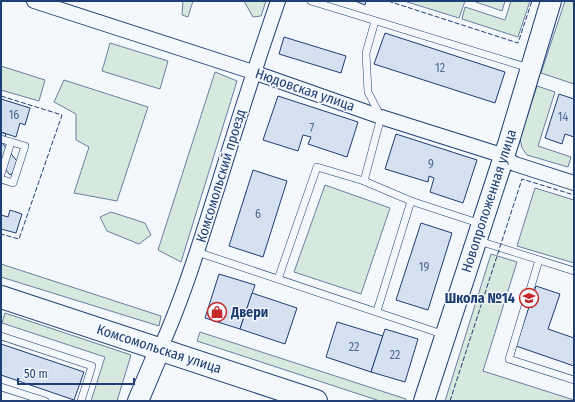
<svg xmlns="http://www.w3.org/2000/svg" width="575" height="402" font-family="'Fira Sans Condensed',sans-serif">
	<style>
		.green { fill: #d7e8df; stroke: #687fa3 }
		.building { fill: #d5e0f0; stroke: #1d3f73 }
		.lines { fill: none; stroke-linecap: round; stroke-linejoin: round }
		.lane-casing { stroke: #1d3f73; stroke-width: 8 }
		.street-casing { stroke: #1d3f73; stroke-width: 16 }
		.secondary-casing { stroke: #1d3f73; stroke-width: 22 }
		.primary-casing { stroke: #1d3f73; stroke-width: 24 }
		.lane { stroke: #f4f7fb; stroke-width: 7 }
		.street { stroke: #f4f7fb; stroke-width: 14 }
		.secondary { stroke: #f4f7fb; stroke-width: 20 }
		.primary { stroke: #f4f7fb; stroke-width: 22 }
		.fence { stroke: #1d3f73; stroke-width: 1; stroke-dasharray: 5 2; stroke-linecap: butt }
		.labels { text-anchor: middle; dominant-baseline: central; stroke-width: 3; stroke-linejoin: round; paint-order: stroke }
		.number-label { font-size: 12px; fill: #4b6792 }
		.street-label { font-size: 14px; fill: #1d3f73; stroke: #f4f7fb }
		.poi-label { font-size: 14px; font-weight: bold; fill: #1d3f73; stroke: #f4f7fb; text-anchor: end }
	</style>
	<rect width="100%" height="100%" fill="#f4f7fb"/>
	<!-- green -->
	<g class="green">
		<path d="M183,1H193L188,17L182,15Z"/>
		<path d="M244,1H266L261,16L253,17Z"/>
		<path d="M404,1H465L459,18Z"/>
		<path d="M473,1H505L502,11Z"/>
		<path d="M511,1H530L518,37L462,19L465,7L505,20Z"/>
		<path d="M565,1H574V84L541,73Z"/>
		<path d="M110,43L168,61L160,89L102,71Z"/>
		<path d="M1,66L45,80L39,101L1,90Z"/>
		<path d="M215,72L237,81L181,262L158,250Z"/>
		<path d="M64,80L148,107L117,201L74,193L89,147L76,140V114L54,102Z"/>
		<path d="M537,86L555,92L538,146L571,157L568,167L527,155L522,148L520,138Z"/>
		<path d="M325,185L390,208L361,294L294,272Z"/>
		<path d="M535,188L574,200V263L517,246Z"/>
		<path d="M111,212L145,223L151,235L139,244L107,231L100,217Z"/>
		<path d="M491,254L517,262L483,371L574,400V401H445Z"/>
		<path d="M1,264L161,316L159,326L1,277Z"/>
		<path d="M5,313L131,355L117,401H91L105,357L2,323Z"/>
		<path d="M200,332L406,399L405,401H380L197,341Z"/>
	</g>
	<!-- building -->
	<g class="building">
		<path d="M355,1H366L365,5Z"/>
		<path d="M385,33L505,72L495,103L374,64Z"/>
		<path d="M284,37L346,56L341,73L279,54Z"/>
		<path d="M559,94L574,99V137L565,134L562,144L545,138Z"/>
		<path d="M278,96L358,122L347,157L308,144L311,137L303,135L298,151L263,140Z"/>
		<path d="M1,99L30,108L25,125L20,123L16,137L1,132Z"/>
		<path d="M1,132L6,134L3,144L21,166L10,175L1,164Z"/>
		<path d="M396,134L477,160L463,203L430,192L434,178L429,176L428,182L385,169Z"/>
		<path d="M253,170L287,181L263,257L229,246Z"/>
		<path d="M10,210L22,214L16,233L1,229V215L8,217Z"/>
		<path d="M421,223L452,233L428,310L396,300Z"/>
		<path d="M219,274L255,285L240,329L205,318Z"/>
		<path d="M536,286L560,294L548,329L574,338V366L516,346Z"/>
		<path d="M252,293L297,308L285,344L240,329Z"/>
		<path d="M337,322L383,336L371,372L326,357Z"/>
		<path d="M385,329L418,339L405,382L371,372Z"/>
		<path d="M1,344L84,372L74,400L1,375Z"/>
	</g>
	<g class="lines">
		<!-- lane casing -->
		<g class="lane-casing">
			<g id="lane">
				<path d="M311,1L529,68"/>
				<path d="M1,139L25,146L13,183L1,179"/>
				<path d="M1,174L11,142"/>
				<path d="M364,181L381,117L368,92L366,53L375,21"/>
				<path d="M479,241L574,271"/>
				<path d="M197,252L445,335"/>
				<path d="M539,260L509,359L574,380"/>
				<path d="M278,279L317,167L364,181L411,201L481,224"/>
				<path d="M377,311L411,201"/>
				<path d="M1,336L92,366L81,401"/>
				<path d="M1,387L45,401"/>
			</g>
		</g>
		<!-- street casing -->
		<g class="street-casing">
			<g id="street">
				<path d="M34,1L253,72L381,117L498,154L515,164L574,183"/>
				<path d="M160,349C184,296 200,242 218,186C237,124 257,62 278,1"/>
			</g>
		</g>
		<!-- secondary casing -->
		<g class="secondary-casing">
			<g id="secondary">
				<path d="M138,401L160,349"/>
				<path d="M424,401L509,141L551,1"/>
			</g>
		</g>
		<!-- primary casing -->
		<g class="primary-casing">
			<path id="primary" d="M1,297L316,401"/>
		</g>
		<!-- lane -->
		<use href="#lane" class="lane"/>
		<!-- street -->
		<use href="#street" class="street"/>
		<!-- secondary -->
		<use href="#secondary" class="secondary"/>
		<!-- primary -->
		<use href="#primary" class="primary"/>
		<!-- fence -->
		<g class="fence">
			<path d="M388,1L518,43L532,1"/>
			<path d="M1,96L62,115L19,239L1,234"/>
			<path d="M450,401L522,179L574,195"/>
		</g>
	</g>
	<!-- icons -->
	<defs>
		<g id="school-ring" transform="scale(1)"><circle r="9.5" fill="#f4f7fb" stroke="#c62828" stroke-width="1.5"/><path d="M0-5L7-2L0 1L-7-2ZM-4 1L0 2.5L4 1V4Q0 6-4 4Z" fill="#c62828"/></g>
		<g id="shop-ring" transform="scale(1)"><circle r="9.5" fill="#f4f7fb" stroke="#c62828" stroke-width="1.5"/><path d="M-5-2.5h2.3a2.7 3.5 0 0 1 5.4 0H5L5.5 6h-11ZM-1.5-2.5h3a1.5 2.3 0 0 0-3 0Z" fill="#c62828"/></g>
	</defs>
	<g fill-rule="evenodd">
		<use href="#school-ring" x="529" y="298"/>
		<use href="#shop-ring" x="217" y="312"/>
	</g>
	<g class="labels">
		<!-- number labels -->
		<g class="number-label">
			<text x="440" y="68">12</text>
			<text x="14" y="115">16</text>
			<text x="563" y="117">14</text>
			<text x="312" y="128">7</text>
			<text x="431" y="164">9</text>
			<text x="258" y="214">6</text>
			<text x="424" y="267">19</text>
			<text x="354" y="347">22</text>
			<text x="395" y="355">22</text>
		</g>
		<!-- street labels -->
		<g class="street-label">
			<text transform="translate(305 90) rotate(19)">Нюдовская улица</text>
			<text transform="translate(221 176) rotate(-73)">Комсомольский проезд</text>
			<text transform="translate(489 201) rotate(-72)">Новопроложенная улица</text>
			<text transform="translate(159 349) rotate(18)">Комсомольская улица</text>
		</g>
		<!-- poi labels -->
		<g class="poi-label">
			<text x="515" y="298">Школа №14</text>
			<text x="231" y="312" text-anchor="start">Двери</text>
		</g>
	</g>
	<!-- border -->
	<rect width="575" height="402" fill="none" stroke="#1d3f73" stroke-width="4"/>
	<!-- scale -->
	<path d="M18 378v6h116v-6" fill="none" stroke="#1d3f73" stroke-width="2"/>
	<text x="24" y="378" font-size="12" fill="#1d3f73" stroke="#f4f7fb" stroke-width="3" paint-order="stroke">50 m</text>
</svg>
